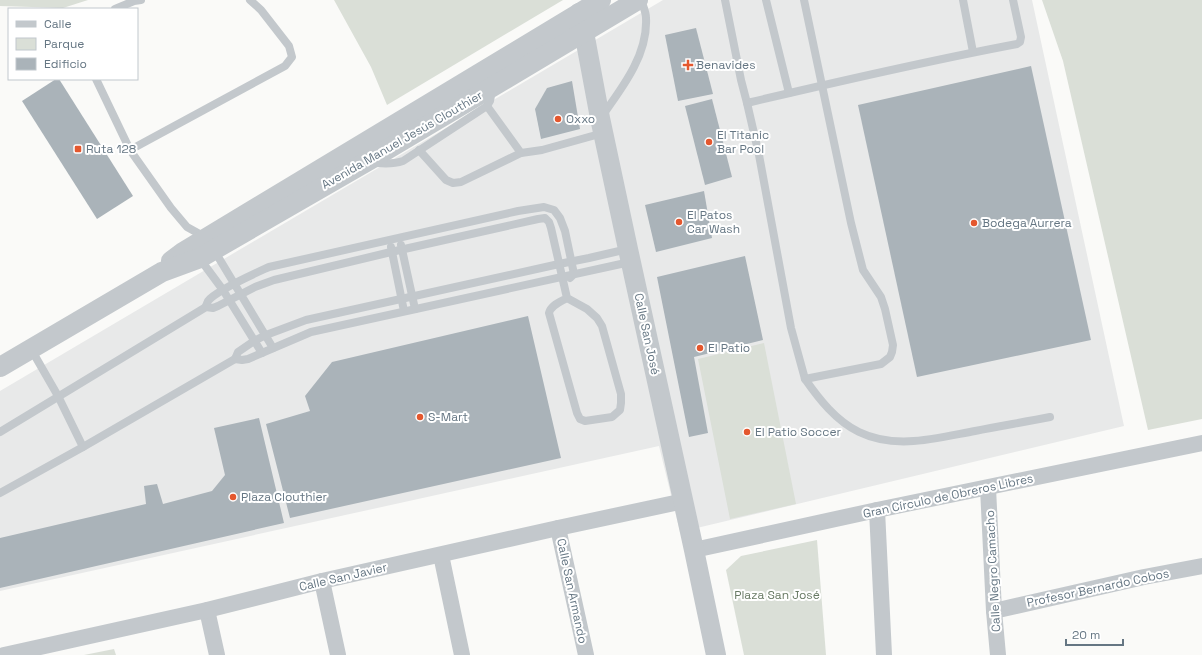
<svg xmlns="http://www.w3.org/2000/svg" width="1202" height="655" font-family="'Space Grotesk',sans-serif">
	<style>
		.built { fill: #e8e9e9 }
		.green { fill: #dadfd7 }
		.building { fill: #aab3b9 }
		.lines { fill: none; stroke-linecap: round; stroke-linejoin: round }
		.service { stroke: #c3c8cc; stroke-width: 8 }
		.minor { stroke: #c3c8cc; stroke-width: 16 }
		.tertiary { stroke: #c3c8cc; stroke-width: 20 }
		.poi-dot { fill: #e4572e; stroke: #fff; stroke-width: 1.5 }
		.labels { text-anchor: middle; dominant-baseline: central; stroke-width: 4; stroke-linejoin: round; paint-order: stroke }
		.poi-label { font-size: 12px; fill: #657683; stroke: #fff; text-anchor: start }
		.street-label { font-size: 12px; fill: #657683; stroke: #fff }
		.park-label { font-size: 12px; fill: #687a64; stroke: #fff }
	</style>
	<rect width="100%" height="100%" fill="#fafaf8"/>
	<!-- built -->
	<path class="built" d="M663,0H1032L1124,426L680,532L659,446L0,591V391Z"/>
	<!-- green -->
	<g class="green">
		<path d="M0,0H88L63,8L0,6Z"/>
		<path d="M334,0H563L387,105L371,67Z"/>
		<path d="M1042,0H1202V419L1148,430L1063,61Z"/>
		<path d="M764,343L796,504L730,519L698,359Z"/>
		<path d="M817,540L826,655H744L726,570L741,556Z"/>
		<path d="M114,649L116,655H84Z"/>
	</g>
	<!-- building -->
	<g class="building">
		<path d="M696,28L713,94L678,101L665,35Z"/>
		<path d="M1031,66L1091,340L917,377L858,105Z"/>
		<path d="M56,79H59L133,196L97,219L22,101Z"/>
		<path d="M572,81L580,129L541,139L535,109L547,88Z"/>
		<path d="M712,99L732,177L705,185L685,106Z"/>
		<path d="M704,191L712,238L656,252L645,205Z"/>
		<path d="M745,256L763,340L694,357L708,433L689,437L657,277Z"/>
		<path d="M528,316L561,458L290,518L266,424L310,411L305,396L332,362Z"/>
		<path d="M259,418L284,523L0,588V538L146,504L144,486L157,484L163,504L212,491L225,475L214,428Z"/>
	</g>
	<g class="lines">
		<!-- service -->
		<g class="service">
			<path d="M725,0L741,80L747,103C836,82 927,61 1017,44L1020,42L1021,37L1013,0"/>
			<path d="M766,0L789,93"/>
			<path d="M963,0L973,52"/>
			<path d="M115,9L134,1L141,0"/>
			<path d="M96,79L130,150L171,208L187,227L205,237"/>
			<path d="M747,103L759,155L791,328L805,379L881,364L890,357L892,352L893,345L885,309L881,297L863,270L851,223L804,0"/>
			<path d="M487,106L521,153L542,150L603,133"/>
			<path d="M602,116C622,88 648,55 646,18C646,12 643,6 641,0"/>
			<path d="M130,150L285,66L292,57L289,46L261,10L250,0"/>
			<path d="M419,150L446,180L453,183L461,182L521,153"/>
			<path d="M375,160L377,163C387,164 394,164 403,161L487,106L490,101L492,90"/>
			<path d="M401,245L415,309"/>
			<path d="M391,247L404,311"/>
			<path d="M214,250L273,348"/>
			<path d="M200,259L223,290L262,353"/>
			<path d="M206,307C206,305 207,303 208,301C215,291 256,273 269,267L518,211L544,207L554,210L560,218L565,231L574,274L570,278"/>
			<path d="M31,349L58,396L83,447"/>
			<path d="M235,359L238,352L254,341L266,335L306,320L559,264L589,258L628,249"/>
			<path d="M805,379C819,399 836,421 859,432C896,450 937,438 975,431C1000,426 1025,422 1050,417"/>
			<path d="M0,432L206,307L213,308L218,306L255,287L274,280L391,252L538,219L545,218L549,222L551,228L567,298L587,309L597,318L602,326L621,394V403L620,410L612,417L585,421L580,419L577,413L549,313C551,305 560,302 567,298"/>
			<path d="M0,493L83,447L235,359L242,360L248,359L311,332L630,262"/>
		</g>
		<!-- minor -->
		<g class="minor">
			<path d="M988,488L994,611L998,655"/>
			<path d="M877,510L884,655"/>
			<path d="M558,528L586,655"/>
			<path d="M694,550L877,510L1202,443"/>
			<path d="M441,555L462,655"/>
			<path d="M322,581L338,655"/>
			<path d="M207,610L217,655"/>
			<path d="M994,611L1144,577L1202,566"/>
			<path d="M4,655L207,610L322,581L558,528L684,501"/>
		</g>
		<!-- tertiary -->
		<g class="tertiary">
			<path d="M579,13L584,32L600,118L628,249L694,550L716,655"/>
			<path d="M171,261L183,252L601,0"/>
			<path d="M0,367L162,272L200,258L373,158L638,0"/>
		</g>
	</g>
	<!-- markers -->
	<g class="poi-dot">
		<path d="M686 59h4v4h4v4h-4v4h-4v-4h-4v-4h4z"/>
		<circle cx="558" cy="119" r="4"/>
		<circle cx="709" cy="142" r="4"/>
		<rect x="74" y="145" width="8" height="8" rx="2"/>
		<circle cx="679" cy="222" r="4"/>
		<circle cx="974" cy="223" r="4"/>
		<circle cx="700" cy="348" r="4"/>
		<circle cx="420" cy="417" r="4"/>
		<circle cx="747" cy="432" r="4"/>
		<circle cx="233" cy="497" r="4"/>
	</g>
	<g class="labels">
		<!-- poi labels -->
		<g class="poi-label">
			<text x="696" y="65">Benavides</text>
			<text x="566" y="119">Oxxo</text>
			<text x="717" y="135">El Titanic<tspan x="717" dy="14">Bar Pool</tspan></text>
			<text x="86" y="149">Ruta 128</text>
			<text x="687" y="215">El Patos<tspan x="687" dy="14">Car Wash</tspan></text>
			<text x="982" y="223">Bodega Aurrera</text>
			<text x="708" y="348">El Patio</text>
			<text x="428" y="417">S-Mart</text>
			<text x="755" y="432">El Patio Soccer</text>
			<text x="241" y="497">Plaza Clouthier</text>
		</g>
		<!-- street labels -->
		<g class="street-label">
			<text transform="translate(402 140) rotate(-30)">Avenida Manuel Jesús Clouthier</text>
			<text transform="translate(647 334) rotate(78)">Calle San José</text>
			<text transform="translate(948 496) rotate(-12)">Gran Círculo de Obreros Libres</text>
			<text transform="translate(993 571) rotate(-93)">Calle Negro Camacho</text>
			<text transform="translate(343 577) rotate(-13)">Calle San Javier</text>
			<text transform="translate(1098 588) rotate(-12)">Profesor Bernardo Cobos</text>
			<text transform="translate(572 591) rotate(78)">Calle San Armando</text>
		</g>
		<!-- park labels -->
		<g class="park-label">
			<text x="777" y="595">Plaza San José</text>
		</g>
	</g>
	<!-- legend -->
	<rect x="8" y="8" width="130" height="72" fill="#ffffff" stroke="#c1c8cd"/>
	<rect x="16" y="21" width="20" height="6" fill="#c3c8cc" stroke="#c1c8cd"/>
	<text x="44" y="28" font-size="12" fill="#657683">Calle</text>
	<rect x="16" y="38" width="20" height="12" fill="#dadfd7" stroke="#c1c8cd"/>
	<text x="44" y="48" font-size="12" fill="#657683">Parque</text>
	<rect x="16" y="58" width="20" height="12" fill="#aab3b9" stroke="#c1c8cd"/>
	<text x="44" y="68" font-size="12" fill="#657683">Edificio</text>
	<!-- scale -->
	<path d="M1066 639v6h57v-6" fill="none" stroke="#657683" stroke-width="2"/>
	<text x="1072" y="639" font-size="12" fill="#657683" stroke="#ffffff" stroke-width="3" paint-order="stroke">20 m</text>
</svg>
